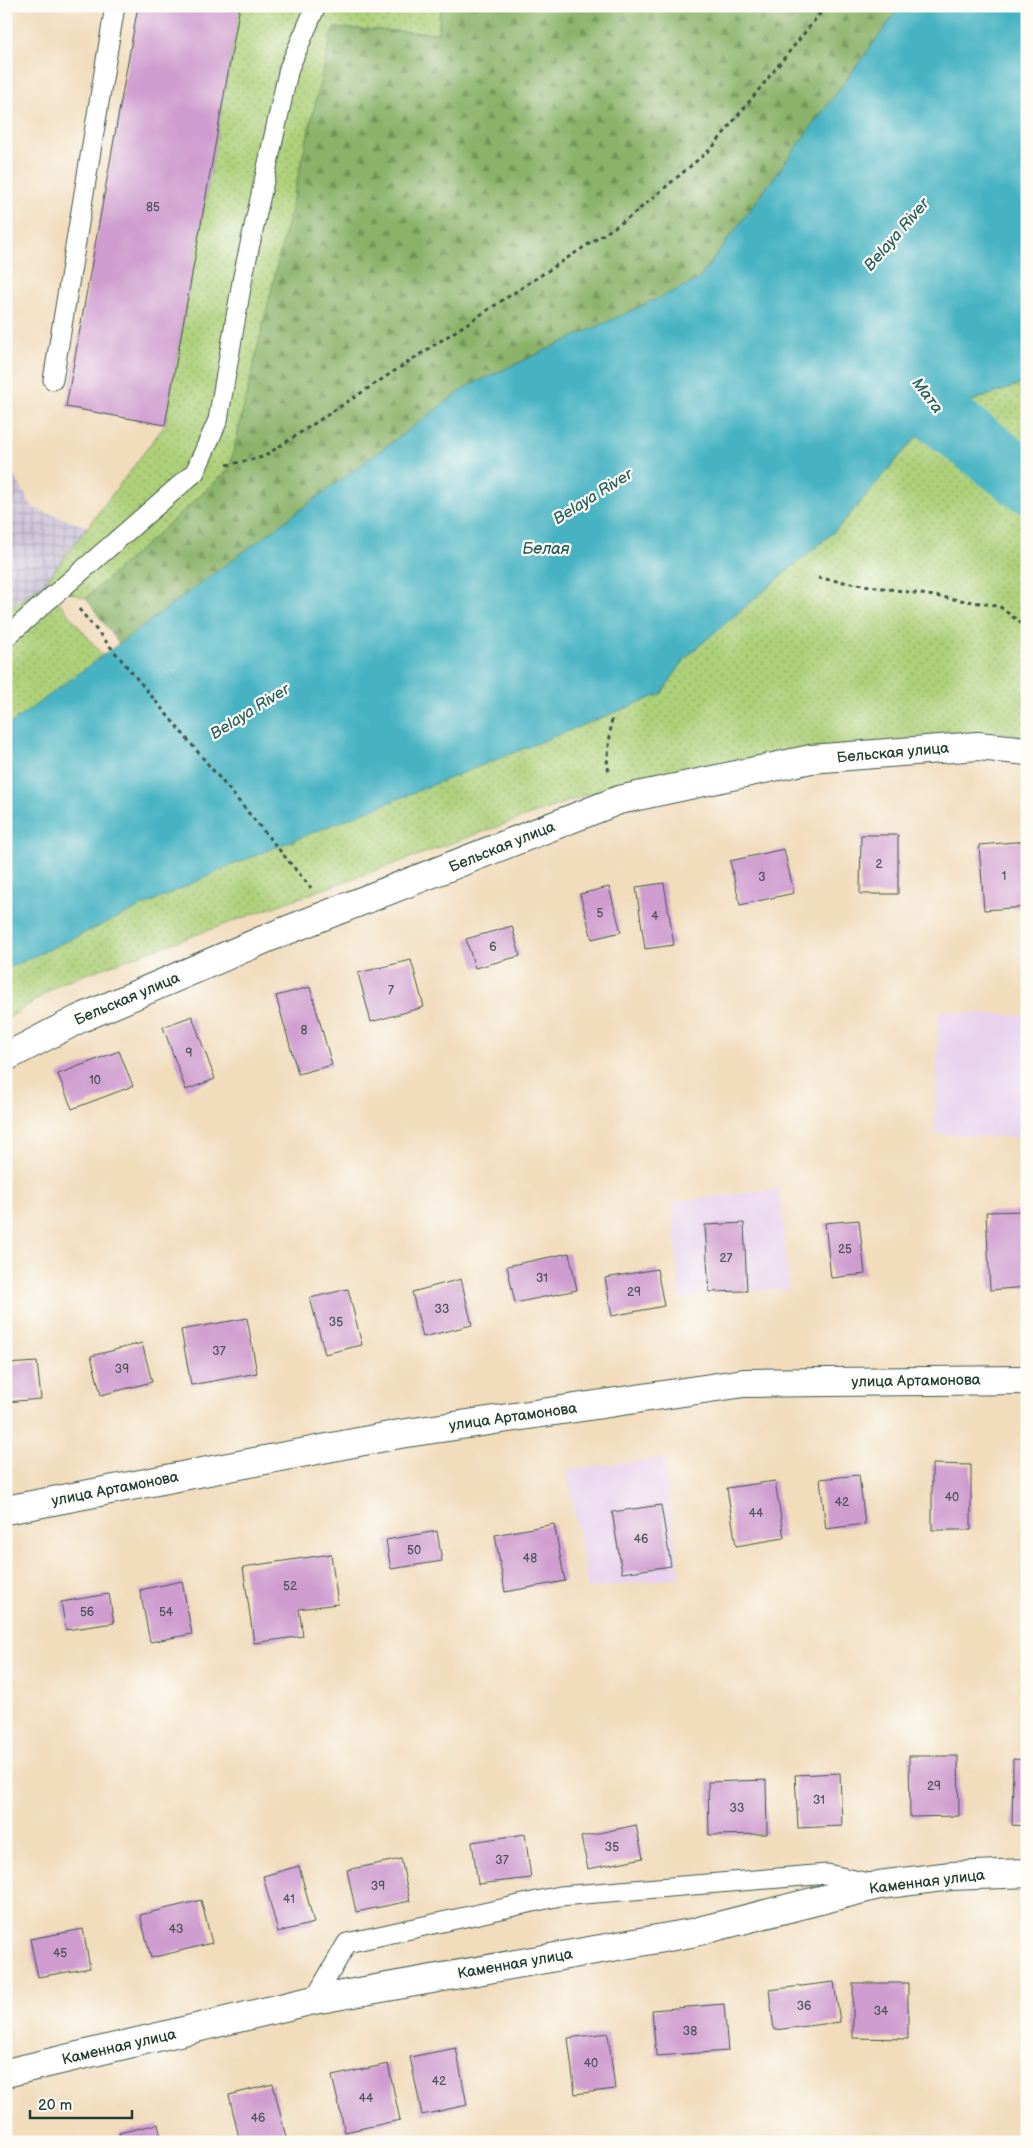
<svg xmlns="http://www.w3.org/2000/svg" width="1033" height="2148" font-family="'Balsamiq Sans',sans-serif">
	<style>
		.built { fill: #e8d2ee }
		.industrial { fill: url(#industrial-grid) }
		.grass { fill: url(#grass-dots); stroke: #668656 }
		.forest { fill: url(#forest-firs); stroke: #54784e }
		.water { fill: #46b3c2; stroke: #32787b }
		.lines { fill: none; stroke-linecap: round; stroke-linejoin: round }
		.river { stroke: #46b3c2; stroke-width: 61 }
		.building { fill: #cf9ccf }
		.service-casing { stroke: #3e5548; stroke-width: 21 }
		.minor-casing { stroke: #3e5548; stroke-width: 30 }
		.tertiary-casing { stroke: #3e5548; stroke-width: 30 }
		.path { stroke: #3e5548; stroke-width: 3; stroke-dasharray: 4 4; stroke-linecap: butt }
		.service { stroke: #fff; stroke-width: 19 }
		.minor { stroke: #fff; stroke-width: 28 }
		.tertiary { stroke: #fff; stroke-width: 28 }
		.labels { text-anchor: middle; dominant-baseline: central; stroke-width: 4.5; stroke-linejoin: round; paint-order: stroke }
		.number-label { font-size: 12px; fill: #4b555b }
		.street-label { font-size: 15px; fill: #1f3d34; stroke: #fdfcf7 }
		.water-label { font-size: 16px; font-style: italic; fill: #2b605f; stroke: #fdfcf7 }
	</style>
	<defs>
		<pattern id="industrial-grid" width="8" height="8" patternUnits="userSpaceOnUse" patternTransform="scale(1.25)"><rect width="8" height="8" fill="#c9bfd7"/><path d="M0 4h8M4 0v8" fill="none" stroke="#a39caf"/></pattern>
		<pattern id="grass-dots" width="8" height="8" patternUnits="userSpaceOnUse" patternTransform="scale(1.25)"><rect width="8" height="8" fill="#add079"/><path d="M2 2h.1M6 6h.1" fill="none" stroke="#8caa64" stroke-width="1.8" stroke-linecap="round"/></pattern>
		<pattern id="forest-firs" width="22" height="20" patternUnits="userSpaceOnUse" patternTransform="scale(1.25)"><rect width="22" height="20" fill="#8ab269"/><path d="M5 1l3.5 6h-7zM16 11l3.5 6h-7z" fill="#709257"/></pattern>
	</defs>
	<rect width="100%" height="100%" fill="#fdfcf7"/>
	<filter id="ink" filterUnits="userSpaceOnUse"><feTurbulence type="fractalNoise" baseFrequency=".02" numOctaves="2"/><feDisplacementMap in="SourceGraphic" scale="10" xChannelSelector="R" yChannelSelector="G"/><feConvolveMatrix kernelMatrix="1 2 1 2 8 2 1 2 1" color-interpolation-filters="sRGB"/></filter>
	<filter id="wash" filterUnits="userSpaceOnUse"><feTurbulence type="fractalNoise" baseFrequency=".0096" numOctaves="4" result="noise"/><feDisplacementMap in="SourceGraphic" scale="20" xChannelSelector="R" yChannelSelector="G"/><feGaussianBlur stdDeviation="1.12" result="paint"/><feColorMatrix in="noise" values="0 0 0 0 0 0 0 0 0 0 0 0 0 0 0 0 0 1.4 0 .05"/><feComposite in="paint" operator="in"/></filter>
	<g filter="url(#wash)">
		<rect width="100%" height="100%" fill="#f1dcbc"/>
		<!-- built -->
		<g class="built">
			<path d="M939,1011L1027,1016V1138L934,1134Z"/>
			<path d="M780,1188L789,1289L709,1292L679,1300L673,1202Z"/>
			<path d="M664,1458L680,1577L588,1589L567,1470Z"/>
		</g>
		<!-- industrial -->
		<path class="industrial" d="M6,462L33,508L87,527L44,584L6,611Z"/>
		<!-- grass -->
		<g class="grass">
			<path d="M240,6H441L438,33L333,28L229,470L86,598L45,585L103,656L6,727V611L44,584L165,425Z"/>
			<path d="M1027,382V736L983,731L586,795L61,983L6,1020V969L234,864L661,694L687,656L837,529L937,413Z"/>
		</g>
		<!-- forest -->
		<path class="forest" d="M441,6H901L698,280L468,386L119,644L86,598L229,470L333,28L438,33Z"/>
		<!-- water -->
		<path class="water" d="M901,6H1027V382L937,413L837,529L687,656L661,694L234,864L6,969V727L468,386L698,280Z"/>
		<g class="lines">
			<!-- river -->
			<path class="river" d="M888,343L937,413L1027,482"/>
		</g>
		<g id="blocks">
			<!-- building -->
			<g class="building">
				<path d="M138,6H240L165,425L66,407Z"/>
				<path d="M861,835H898V894H860Z"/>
				<path d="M1027,841V907L984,910L979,845Z"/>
				<path d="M784,849L794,893L740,905L730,861Z"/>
				<path d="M664,883L674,945L645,949L636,887Z"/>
				<path d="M609,887L621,932L592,939L580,894Z"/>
				<path d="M512,926L520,956L475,968L466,939Z"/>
				<path d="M411,960L424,1007L371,1022L358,973Z"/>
				<path d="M310,987L332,1065L298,1074L276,996Z"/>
				<path d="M192,1016L215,1079L186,1090L163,1027Z"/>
				<path d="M119,1051L133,1086L72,1109L58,1074Z"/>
				<path d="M1027,1211V1287L990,1290L986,1212Z"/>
				<path d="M859,1220L865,1274L831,1278L825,1223Z"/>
				<path d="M744,1223L747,1291L709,1292L705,1225Z"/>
				<path d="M569,1253L577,1290L515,1303L507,1266Z"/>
				<path d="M657,1269L664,1306L612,1316L605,1278Z"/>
				<path d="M461,1279L472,1325L423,1337L412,1292Z"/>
				<path d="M348,1289L362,1345L325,1354L310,1298Z"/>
				<path d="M247,1318L257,1373L191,1385L181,1330Z"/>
				<path d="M142,1343L152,1382L101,1395L91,1356Z"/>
				<path d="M37,1362L41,1399L6,1402V1364Z"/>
				<path d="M932,1464L971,1465V1530H932Z"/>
				<path d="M859,1475L865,1524L826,1529L820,1479Z"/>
				<path d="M775,1481L784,1538L736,1546L727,1488Z"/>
				<path d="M661,1505L671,1566L622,1573L612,1512Z"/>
				<path d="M554,1524L565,1581L505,1592L495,1535Z"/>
				<path d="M437,1531L442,1561L391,1569L386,1540Z"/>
				<path d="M331,1554L338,1604L299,1609L303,1636L254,1643L243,1567Z"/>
				<path d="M182,1581L192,1634L150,1642L140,1590Z"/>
				<path d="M109,1594L114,1623L66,1630L61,1602Z"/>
				<path d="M909,1756H958L959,1816L910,1817Z"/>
				<path d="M1013,1759L1027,1760V1826L1012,1825Z"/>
				<path d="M840,1773L842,1826L798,1828L795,1775Z"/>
				<path d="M766,1780L767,1834L709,1835L708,1782Z"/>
				<path d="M636,1825L643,1858L588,1869L581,1837Z"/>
				<path d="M525,1834L531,1878L478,1884L472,1842Z"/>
				<path d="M401,1859L410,1901L356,1912L347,1870Z"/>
				<path d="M299,1866L314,1923L278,1932L263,1876Z"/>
				<path d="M201,1900L212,1943L151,1958L140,1915Z"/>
				<path d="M83,1929L90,1968L38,1977L30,1939Z"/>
				<path d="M834,1982L840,2022L774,2030L769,1990Z"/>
				<path d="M853,1983H908V2039L853,2038Z"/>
				<path d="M724,2004L728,2051L656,2056L652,2010Z"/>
				<path d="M1025,2004H1027V2038H1022Z"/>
				<path d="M608,2033L615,2089L575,2094L568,2038Z"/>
				<path d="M456,2048L467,2105L422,2115L410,2057Z"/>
				<path d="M388,2064L400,2120L345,2132L332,2076Z"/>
				<path d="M273,2084L287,2142H240L229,2095Z"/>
				<path d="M158,2124L162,2142H122L119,2133Z"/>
			</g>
		</g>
	</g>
	<g filter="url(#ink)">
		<use href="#blocks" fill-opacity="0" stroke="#3e5548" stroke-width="1"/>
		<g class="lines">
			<!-- service casing -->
			<g class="service-casing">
				<g id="service">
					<path d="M53,380L115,6"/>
					<path d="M6,637L195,472L218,420L243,276L289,68L316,6"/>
					<path d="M314,2000L347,1943L560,1896L827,1874L873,1884"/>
				</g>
			</g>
			<!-- minor casing -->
			<g class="minor-casing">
				<g id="minor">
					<path d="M6,1057L79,1019L270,937L619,800L811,759L978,746L1027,751"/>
					<path d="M6,2073L314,2000L691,1933L879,1885L951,1876L1027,1873"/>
				</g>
			</g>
			<!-- tertiary casing -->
			<g class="tertiary-casing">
				<path id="tertiary" d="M6,1510L400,1434L744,1383L1027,1380"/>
			</g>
			<!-- path -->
			<g class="path">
				<path d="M227,465L263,457L630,217L712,148L826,6"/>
				<path d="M818,578L999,606L1027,628"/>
				<path d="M79,609L311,888"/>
				<path d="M609,771L607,764L612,717"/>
			</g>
			<!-- service -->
			<use href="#service" class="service"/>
			<!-- minor -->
			<use href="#minor" class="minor"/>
			<!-- tertiary -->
			<use href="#tertiary" class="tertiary"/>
		</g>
	</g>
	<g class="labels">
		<!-- number labels -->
		<g class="number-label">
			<text x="153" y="207">85</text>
			<text x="879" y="864">2</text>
			<text x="1004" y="876">1</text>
			<text x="762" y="877">3</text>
			<text x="600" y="913">5</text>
			<text x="655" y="916">4</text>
			<text x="493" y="947">6</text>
			<text x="391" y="990">7</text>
			<text x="304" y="1030">8</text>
			<text x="189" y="1053">9</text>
			<text x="95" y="1080">10</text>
			<text x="845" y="1249">25</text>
			<text x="726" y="1258">27</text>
			<text x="542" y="1278">31</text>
			<text x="634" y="1292">29</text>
			<text x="442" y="1309">33</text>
			<text x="336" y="1322">35</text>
			<text x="219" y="1351">37</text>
			<text x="122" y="1369">39</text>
			<text x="952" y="1497">40</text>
			<text x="842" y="1502">42</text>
			<text x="756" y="1513">44</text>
			<text x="641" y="1539">46</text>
			<text x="414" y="1550">50</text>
			<text x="530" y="1558">48</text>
			<text x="290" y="1586">52</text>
			<text x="87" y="1612">56</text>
			<text x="166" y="1612">54</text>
			<text x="934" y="1786">29</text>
			<text x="819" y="1800">31</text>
			<text x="737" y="1808">33</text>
			<text x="612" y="1847">35</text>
			<text x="502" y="1860">37</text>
			<text x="378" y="1886">39</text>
			<text x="289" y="1899">41</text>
			<text x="176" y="1929">43</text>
			<text x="60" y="1953">45</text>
			<text x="804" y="2006">36</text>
			<text x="881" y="2011">34</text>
			<text x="690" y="2031">38</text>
			<text x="591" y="2063">40</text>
			<text x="439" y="2081">42</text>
			<text x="366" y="2098">44</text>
			<text x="258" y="2118">46</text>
		</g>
		<!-- street labels -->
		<g class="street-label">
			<text transform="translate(893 753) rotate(-5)">Бельская улица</text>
			<text transform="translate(502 847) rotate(-22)">Бельская улица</text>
			<text transform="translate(127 999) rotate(-23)">Бельская улица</text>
			<text transform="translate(916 1381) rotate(-1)">улица Артамонова</text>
			<text transform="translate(513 1417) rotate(-8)">улица Артамонова</text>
			<text transform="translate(115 1489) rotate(-11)">улица Артамонова</text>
			<text transform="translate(927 1882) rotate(-7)">Каменная улица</text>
			<text transform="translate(515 1964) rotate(-10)">Каменная улица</text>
			<text transform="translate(119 2047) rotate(-13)">Каменная улица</text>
		</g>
		<!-- water labels -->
		<g class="water-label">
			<text transform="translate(897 235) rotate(-49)">Belaya River</text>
			<text transform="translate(927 396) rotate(53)">Мата</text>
			<text transform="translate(593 497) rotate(-32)">Belaya River</text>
			<text x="546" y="549">Белая</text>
			<text transform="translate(250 712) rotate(-32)">Belaya River</text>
		</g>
	</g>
	<!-- margin -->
	<rect width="1033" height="2148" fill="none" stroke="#fdfcf7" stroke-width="25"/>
	<!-- scale -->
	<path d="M30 2110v8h102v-8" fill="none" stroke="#1f3d34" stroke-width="2.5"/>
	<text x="38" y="2110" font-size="15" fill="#1f3d34" stroke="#fdfcf7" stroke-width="4" paint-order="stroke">20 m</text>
</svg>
